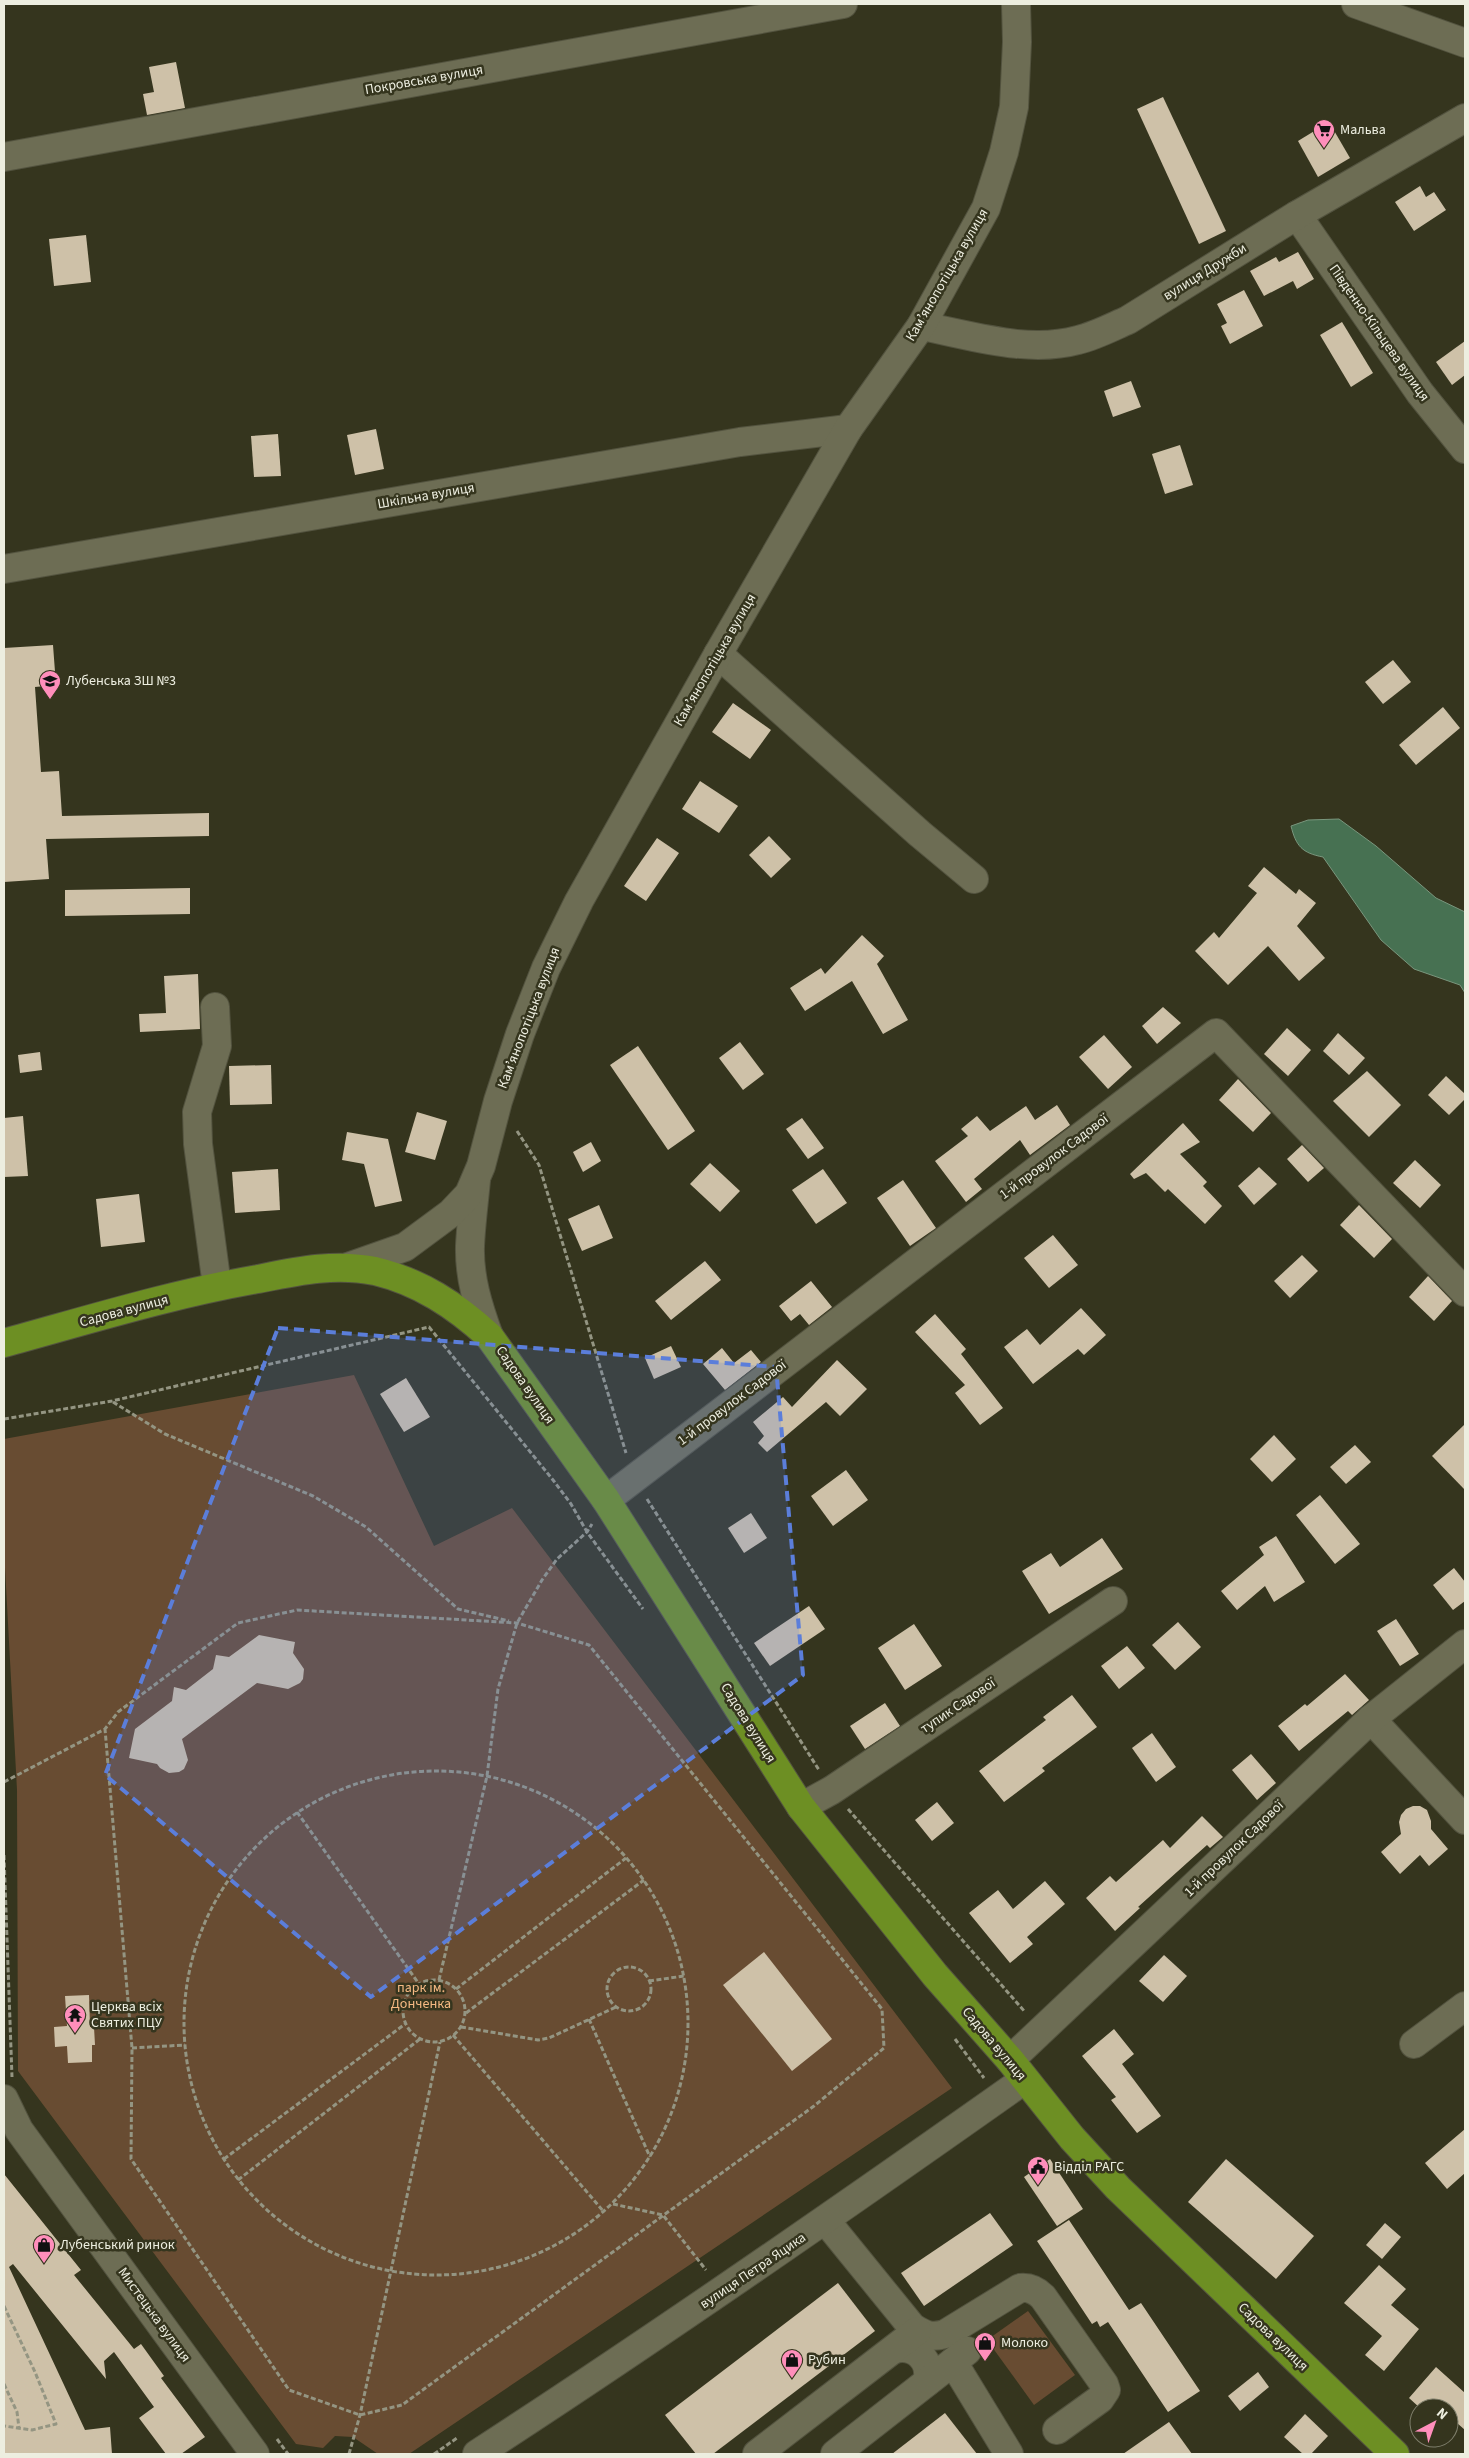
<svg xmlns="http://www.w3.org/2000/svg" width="1469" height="2458" font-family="'Source Sans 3',sans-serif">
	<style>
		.green { fill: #684c32 }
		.water { fill: #477152; stroke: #79967d }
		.building { fill: #cec1a8 }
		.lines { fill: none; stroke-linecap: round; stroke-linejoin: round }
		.minor-casing { stroke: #53533f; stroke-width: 30 }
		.major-casing { stroke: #53533f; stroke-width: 30 }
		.path { stroke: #949582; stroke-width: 3; stroke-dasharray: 5 2.5; stroke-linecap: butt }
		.minor { stroke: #6d6d54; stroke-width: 28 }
		.major { stroke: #6d8f23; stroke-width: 28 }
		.marked { fill: #5b7eda; fill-opacity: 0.2; stroke: #5b7eda; stroke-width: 4; stroke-dasharray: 10 6; stroke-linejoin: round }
		.labels { text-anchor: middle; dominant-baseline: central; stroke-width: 5; stroke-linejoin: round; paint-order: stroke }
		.street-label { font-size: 14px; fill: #edeee0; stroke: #35351e }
		.poi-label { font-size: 14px; fill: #edeee0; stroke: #35351e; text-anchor: start }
		.park-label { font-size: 14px; fill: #f5b983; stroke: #35351e }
	</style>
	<rect width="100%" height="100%" fill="#35351e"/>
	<!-- green -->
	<g class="green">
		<path d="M354,1375L434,1546L512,1508L952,2088L409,2454H378L353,2437L335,2436L323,2448L296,2444L18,2071L17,1790L4,1549V1439Z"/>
		<path d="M1028,2311L1075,2375L1034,2405L987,2340Z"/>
	</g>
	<!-- water -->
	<path class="water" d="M1339,819L1376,846L1436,898L1465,912V993L1460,985L1414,969L1381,940L1323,857C1302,853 1296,846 1291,826L1308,820Z"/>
	<!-- building -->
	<g class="building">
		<path d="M176,62L185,108L147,115L143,94L154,92L149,67Z"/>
		<path d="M1163,97L1226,231L1199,244L1137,109Z"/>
		<path d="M1329,122L1350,158L1318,177L1298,141Z"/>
		<path d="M1420,186L1426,197L1434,192L1446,210L1414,231L1395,202Z"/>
		<path d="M86,235L91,282L54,286L49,239Z"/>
		<path d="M1298,252L1314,279L1297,289L1293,281L1264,296L1250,271L1276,257L1279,262Z"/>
		<path d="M1244,290L1263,326L1230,344L1221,326L1227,323L1217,304Z"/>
		<path d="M1342,322L1373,373L1351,387L1320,335Z"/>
		<path d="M1465,341V375L1452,385L1436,362Z"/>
		<path d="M1131,381L1141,407L1113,417L1104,391Z"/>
		<path d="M376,429L384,469L355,475L347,435Z"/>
		<path d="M278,434L281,476L254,477L251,436Z"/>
		<path d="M1180,445L1193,485L1165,494L1152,454Z"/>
		<path d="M53,645L56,685L35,687L41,772L59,771L62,816L209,813V836L46,839L49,879L4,882V648Z"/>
		<path d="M1393,660L1411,682L1383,704L1365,682Z"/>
		<path d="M733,703L771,730L750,759L712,732Z"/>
		<path d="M1443,707L1460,728L1416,765L1399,745Z"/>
		<path d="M700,781L738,806L719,833L682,809Z"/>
		<path d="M769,836L791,859L771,878L749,855Z"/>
		<path d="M657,838L679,853L646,901L624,886Z"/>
		<path d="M1264,867L1296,894L1299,889L1316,903L1297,926L1325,958L1299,981L1268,946L1228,985L1195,951L1214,932L1219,938L1257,893L1248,886Z"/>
		<path d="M190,888V914L65,916V890Z"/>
		<path d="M862,935L884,956L877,964L908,1020L883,1034L852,981L805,1011L790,988L821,968L825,974Z"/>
		<path d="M198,974L200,1029L140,1032L139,1014L166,1013L164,976Z"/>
		<path d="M1163,1007L1181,1023L1157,1044L1142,1026Z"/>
		<path d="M1287,1028L1311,1050L1288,1076L1264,1054Z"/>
		<path d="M1338,1033L1365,1058L1349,1075L1323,1051Z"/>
		<path d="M1104,1035L1132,1067L1108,1089L1079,1057Z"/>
		<path d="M740,1042L764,1074L743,1090L719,1058Z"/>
		<path d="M638,1046L695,1131L668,1150L610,1065Z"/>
		<path d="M40,1052L42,1070L20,1073L18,1055Z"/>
		<path d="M271,1065L272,1104L230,1105L229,1066Z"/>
		<path d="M1367,1071L1401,1105L1369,1137L1333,1101Z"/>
		<path d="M1446,1076L1465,1094V1099L1449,1115L1428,1095Z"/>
		<path d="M1238,1079L1271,1113L1253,1132L1219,1100Z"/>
		<path d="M1057,1105L1070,1125L1030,1155L1020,1140L974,1179L982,1189L966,1202L935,1161L968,1136L961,1129L977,1116L990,1131L1026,1106L1035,1120Z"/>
		<path d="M417,1112L447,1121L435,1160L405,1152Z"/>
		<path d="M23,1116L28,1176L4,1177V1118Z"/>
		<path d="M802,1118L824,1148L808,1159L786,1129Z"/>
		<path d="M1183,1123L1200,1142L1180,1154L1207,1182L1203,1186L1222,1206L1205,1224L1168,1189L1165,1192L1146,1173L1134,1179L1130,1174Z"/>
		<path d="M347,1132L388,1139L402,1201L375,1207L364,1164L342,1160Z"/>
		<path d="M591,1142L601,1161L583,1172L573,1152Z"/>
		<path d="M1302,1145L1324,1168L1308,1182L1287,1159Z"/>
		<path d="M1415,1160L1441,1185L1420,1208L1393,1183Z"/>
		<path d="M710,1163L740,1191L720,1212L690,1184Z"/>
		<path d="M1259,1167L1277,1184L1254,1205L1238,1186Z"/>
		<path d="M278,1169L280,1210L235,1213L232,1172Z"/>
		<path d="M823,1169L847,1203L816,1224L792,1190Z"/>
		<path d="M903,1180L936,1228L910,1246L877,1198Z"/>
		<path d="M139,1194L145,1242L101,1247L96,1199Z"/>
		<path d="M599,1205L613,1238L582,1251L568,1219Z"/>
		<path d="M1359,1205L1392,1239L1374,1258L1340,1225Z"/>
		<path d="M1053,1235L1078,1265L1049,1288L1024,1258Z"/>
		<path d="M1302,1255L1318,1271L1290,1298L1274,1281Z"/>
		<path d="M705,1261L721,1280L671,1320L655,1301Z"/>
		<path d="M1428,1276L1452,1301L1434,1321L1409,1297Z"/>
		<path d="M811,1281L832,1307L809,1325L800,1314L791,1321L779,1306Z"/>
		<path d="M1081,1308L1106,1335L1084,1355L1078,1349L1033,1384L1004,1347L1027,1329L1040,1345Z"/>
		<path d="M935,1314L966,1349L961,1354L1003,1408L980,1425L955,1393L965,1385L915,1332Z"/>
		<path d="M671,1346L681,1367L654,1379L645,1358Z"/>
		<path d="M722,1348L734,1363L751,1350L761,1362L725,1390L703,1364Z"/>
		<path d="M837,1360L867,1389L840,1416L826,1402L767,1452L758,1443L764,1436L753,1422L783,1397L792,1407Z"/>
		<path d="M406,1378L430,1417L404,1432L380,1394Z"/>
		<path d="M1465,1424V1490L1432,1456Z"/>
		<path d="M1274,1435L1296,1459L1272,1482L1250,1459Z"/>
		<path d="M1355,1445L1371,1462L1346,1484L1330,1467Z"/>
		<path d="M846,1470L868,1500L833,1526L811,1496Z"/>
		<path d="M1320,1495L1360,1544L1335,1564L1296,1515Z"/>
		<path d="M751,1513L767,1538L744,1553L728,1528Z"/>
		<path d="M1276,1536L1305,1582L1274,1602L1265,1586L1237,1610L1221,1591L1264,1555L1259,1547Z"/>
		<path d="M1102,1538L1123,1569L1049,1614L1022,1571L1051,1553L1060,1567Z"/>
		<path d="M1454,1568L1465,1582V1601L1453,1610L1433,1585Z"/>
		<path d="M809,1606L825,1629L770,1666L754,1643Z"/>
		<path d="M1396,1619L1419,1654L1400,1666L1377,1631Z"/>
		<path d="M1178,1622L1201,1647L1175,1670L1152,1645Z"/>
		<path d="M914,1624L942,1666L905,1690L878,1648Z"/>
		<path d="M259,1635L295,1642L293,1653L304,1669L303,1679L300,1683L288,1689L257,1683L182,1739L188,1760L184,1769L179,1772L169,1773L160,1768L157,1764L129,1758L135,1729L172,1701L174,1687L186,1690L213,1669L216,1655L229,1657Z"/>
		<path d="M1127,1646L1145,1668L1119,1689L1101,1666Z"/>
		<path d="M1345,1674L1369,1700L1352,1715L1348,1711L1299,1751L1278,1726L1305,1704L1307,1706Z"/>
		<path d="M1072,1695L1097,1727L1042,1768L1045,1771L1004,1802L979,1771L1046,1720L1043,1717Z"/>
		<path d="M885,1703L900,1726L865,1749L850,1726Z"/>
		<path d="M1152,1733L1176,1767L1156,1782L1132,1748Z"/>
		<path d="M1251,1754L1276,1783L1257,1800L1232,1770Z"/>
		<path d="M937,1802L954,1823L932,1841L915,1820Z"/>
		<path d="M1413,1806H1420L1427,1810L1431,1821V1829L1448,1849L1429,1866L1420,1855L1400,1874L1381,1852L1401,1834L1399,1822L1401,1815L1406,1809Z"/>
		<path d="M1202,1816L1223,1837L1210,1848L1207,1845L1138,1907L1140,1908L1115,1931L1086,1898L1110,1876L1116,1882L1163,1840L1170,1848Z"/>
		<path d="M1045,1881L1065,1904L1027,1937L1033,1944L1010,1963L969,1913L998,1890L1013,1909Z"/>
		<path d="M764,1952L832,2039L792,2071L723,1985Z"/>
		<path d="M1164,1955L1187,1976L1163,2002L1139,1981Z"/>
		<path d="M89,1995L90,2027H94L95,2045H92V2062L68,2063L67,2046L55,2047L54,2027L67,2026L65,1996Z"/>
		<path d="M1114,2029L1134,2054L1122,2064L1161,2116L1137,2133L1111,2100L1116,2097L1082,2056Z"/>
		<path d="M1465,2129V2173L1447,2189L1425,2163Z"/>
		<path d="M1050,2159L1083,2209L1057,2226L1024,2177Z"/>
		<path d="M1226,2159L1314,2236L1276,2279L1188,2202Z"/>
		<path d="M4,2174L81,2270L74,2275L134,2349L141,2344L164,2376L161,2378L205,2437L181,2454H166L139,2418L154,2407L114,2352L104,2361L106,2379L13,2264L9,2267L85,2430L110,2427L112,2454H4Z"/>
		<path d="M990,2213L1013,2245L924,2306L901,2273Z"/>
		<path d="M1069,2220L1129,2310L1141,2303L1200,2391L1168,2412L1108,2322L1100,2327L1097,2321L1092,2324L1037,2241Z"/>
		<path d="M1385,2223L1401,2237L1382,2259L1366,2245Z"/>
		<path d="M1379,2265L1406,2289L1391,2305L1419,2329L1384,2371L1365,2355L1382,2336L1344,2303Z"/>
		<path d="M838,2283L875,2331L713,2454H696L665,2415Z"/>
		<path d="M1436,2367L1465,2393V2430L1449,2416V2408H1420L1409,2398Z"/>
		<path d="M1258,2372L1269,2387L1240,2411L1228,2396Z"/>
		<path d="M945,2413L977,2454H892Z"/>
		<path d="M1305,2414L1328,2436L1311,2454H1303L1284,2437Z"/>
		<path d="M1169,2422L1192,2454H1123Z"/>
	</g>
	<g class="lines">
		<!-- minor casing -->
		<g class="minor-casing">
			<g id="minor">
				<path d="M1356,4L1465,43"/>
				<path d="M4,157L843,4"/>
				<path d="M1297,215L1420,393L1465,449"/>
				<path d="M921,326C971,335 1027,354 1078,340C1095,336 1112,327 1128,320L1297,215L1465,118"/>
				<path d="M4,569L740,442L848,429"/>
				<path d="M718,654L920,834L974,879"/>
				<path d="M215,1007L217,1046L197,1112L198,1144L217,1286"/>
				<path d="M476,1180C474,1202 471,1224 470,1246C469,1277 478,1306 489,1336"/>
				<path d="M348,1267L405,1247L451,1213L469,1194L481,1166L498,1101L520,1034L546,968L579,901L718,654L848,429L921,326L986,208L1004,152L1014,107L1017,42L1016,4"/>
				<path d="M606,1500L1216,1033L1465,1292"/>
				<path d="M1371,1719L1465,1820"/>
				<path d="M801,1807L832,1790L1113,1601"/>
				<path d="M1414,2044L1465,2006"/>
				<path d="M1010,2060L1371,1719L1465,1644"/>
				<path d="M4,2099L19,2130L255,2454"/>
				<path d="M826,2221L912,2327C924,2335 931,2338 945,2334L1020,2288C1029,2287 1036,2290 1043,2297L1104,2384L1106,2390L1100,2399L1057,2430"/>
				<path d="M895,2349C915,2344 933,2361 927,2382"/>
				<path d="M953,2362L1009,2454"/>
				<path d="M477,2454C662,2334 843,2208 1024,2080"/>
				<path d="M757,2454L917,2331"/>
				<path d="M835,2454L967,2351"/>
			</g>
		</g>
		<!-- major casing -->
		<g class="major-casing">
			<path id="major" d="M4,1343C88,1320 172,1294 258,1279C298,1271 335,1263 375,1271C420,1282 455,1305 489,1336L606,1500L801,1807L935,1975L1010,2060L1072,2138L1118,2188L1395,2454"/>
		</g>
		<!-- path -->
		<g class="path">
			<path d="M517,1131L539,1165L626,1453"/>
			<path d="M113,1402L165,1434L313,1496L366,1527L458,1609L509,1621"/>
			<path d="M4,1419L112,1401L429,1327L553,1480L571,1504L587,1532L643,1609"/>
			<path d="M647,1499L819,1770"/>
			<circle cx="436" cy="2023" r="252"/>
			<path d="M4,1782L105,1729L118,1712L238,1623L297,1610L517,1623L589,1645L882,2009L884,2048L814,2106L402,2405L360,2415L289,2390L131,2159L132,2048L105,1729"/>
			<path d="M848,1809L1025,2012"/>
			<path d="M297,1812L419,1984"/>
			<path d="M4,1855L12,2077"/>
			<circle cx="629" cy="1989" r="22"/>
			<circle cx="434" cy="2011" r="31"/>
			<path d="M439,1980L487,1776L498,1689L517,1623L542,1580L557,1559L587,1532L592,1524"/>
			<path d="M649,1981L684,1976"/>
			<path d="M456,1989L626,1858"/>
			<path d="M466,2013L644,1880"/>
			<path d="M589,2019L650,2157"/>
			<path d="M461,2027L538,2040L549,2038L616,2007"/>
			<path d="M453,2035L604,2212"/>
			<path d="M955,2039L984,2078"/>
			<path d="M132,2048L185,2045"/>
			<path d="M224,2159L405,2024"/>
			<path d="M238,2180L420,2039"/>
			<path d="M613,2204L663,2215L706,2270"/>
			<path d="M4,2306L35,2372L56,2424L32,2430L4,2426"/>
			<path d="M4,2384L17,2412L19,2428"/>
			<path d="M277,2439L288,2454"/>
			<path d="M349,2454L360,2415L440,2042"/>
			<path d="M434,2454L457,2438"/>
		</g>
		<!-- minor -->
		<use href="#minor" class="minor"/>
		<!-- major -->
		<use href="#major" class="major"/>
	</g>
	<!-- marked area -->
	<path class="marked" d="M278,1328L776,1367L803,1675L371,1997L105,1775Z"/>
	<!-- icons -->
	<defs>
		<g id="supermarket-pin" transform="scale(1.125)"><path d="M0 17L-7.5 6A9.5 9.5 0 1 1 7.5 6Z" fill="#ff8ebb" stroke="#35351e"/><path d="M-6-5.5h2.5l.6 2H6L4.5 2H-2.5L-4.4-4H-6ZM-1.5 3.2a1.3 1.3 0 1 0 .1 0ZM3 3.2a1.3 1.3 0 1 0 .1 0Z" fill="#111"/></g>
		<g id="school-pin" transform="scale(1.125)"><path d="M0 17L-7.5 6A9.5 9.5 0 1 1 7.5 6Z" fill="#ff8ebb" stroke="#35351e"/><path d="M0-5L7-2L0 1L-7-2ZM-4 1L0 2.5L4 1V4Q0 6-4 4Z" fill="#111"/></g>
		<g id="temple-pin" transform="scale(1.125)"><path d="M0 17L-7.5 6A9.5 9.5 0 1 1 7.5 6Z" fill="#ff8ebb" stroke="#35351e"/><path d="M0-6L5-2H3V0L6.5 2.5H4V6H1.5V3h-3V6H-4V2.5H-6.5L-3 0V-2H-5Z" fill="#111"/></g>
		<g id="civic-pin" transform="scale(1.125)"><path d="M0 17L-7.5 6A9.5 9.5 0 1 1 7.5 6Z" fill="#ff8ebb" stroke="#35351e"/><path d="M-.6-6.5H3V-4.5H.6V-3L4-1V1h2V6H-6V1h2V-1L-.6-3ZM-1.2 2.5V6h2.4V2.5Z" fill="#111"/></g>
		<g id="shop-pin" transform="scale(1.125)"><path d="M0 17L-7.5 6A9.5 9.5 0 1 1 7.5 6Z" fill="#ff8ebb" stroke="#35351e"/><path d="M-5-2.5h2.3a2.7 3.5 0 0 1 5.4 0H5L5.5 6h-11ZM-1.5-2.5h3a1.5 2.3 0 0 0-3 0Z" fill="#111"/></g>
	</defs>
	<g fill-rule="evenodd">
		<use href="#supermarket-pin" x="1324" y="130"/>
		<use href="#school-pin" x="50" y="681"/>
		<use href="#temple-pin" x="75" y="2015"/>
		<use href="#civic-pin" x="1038" y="2167"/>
		<use href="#shop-pin" x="44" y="2245"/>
		<use href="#shop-pin" x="985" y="2343"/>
		<use href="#shop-pin" x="792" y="2360"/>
	</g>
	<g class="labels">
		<!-- street labels -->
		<g class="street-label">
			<text transform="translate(424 80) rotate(-10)">Покровська вулиця</text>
			<text transform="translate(1205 272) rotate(-32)">вулиця Дружби</text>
			<text transform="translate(947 275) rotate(-60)">Камʼянопотіцька вулиця</text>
			<text transform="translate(1379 333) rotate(55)">Південно-Кільцева вулиця</text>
			<text transform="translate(426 496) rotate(-10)">Шкільна вулиця</text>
			<text transform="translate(715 660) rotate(-60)">Камʼянопотіцька вулиця</text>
			<text transform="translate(529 1018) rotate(-69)">Камʼянопотіцька вулиця</text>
			<text transform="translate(1054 1157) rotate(-37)">1-й провулок Садової</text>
			<text transform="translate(124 1311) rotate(-15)">Садова вулиця</text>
			<text transform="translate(525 1385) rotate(55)">Садова вулиця</text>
			<text transform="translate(732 1403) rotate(-37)">1-й провулок Садової</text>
			<text transform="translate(958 1706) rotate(-34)">тупик Садової</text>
			<text transform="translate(748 1723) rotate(58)">Садова вулиця</text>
			<text transform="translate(1234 1849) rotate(-44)">1-й провулок Садової</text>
			<text transform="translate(994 2044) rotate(50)">Садова вулиця</text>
			<text transform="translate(753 2271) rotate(-34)">вулиця Петра Яцика</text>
			<text transform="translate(154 2315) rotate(54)">Мистецька вулиця</text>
			<text transform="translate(1273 2337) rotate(44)">Садова вулиця</text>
		</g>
		<!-- poi labels -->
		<g class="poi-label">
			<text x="1340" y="130">Мальва</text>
			<text x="66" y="681">Лубенська ЗШ №3</text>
			<text x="91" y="2007">Церква всіх<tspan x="91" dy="16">Святих ПЦУ</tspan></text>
			<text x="1054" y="2167">Відділ РАГС</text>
			<text x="60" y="2245">Лубенський ринок</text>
			<text x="1001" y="2343">Молоко</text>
			<text x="808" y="2360">Рубин</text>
		</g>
		<!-- park labels -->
		<g class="park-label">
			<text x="421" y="1988">парк ім.<tspan x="421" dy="16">Донченка</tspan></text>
		</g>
	</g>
	<!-- border -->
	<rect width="1469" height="2458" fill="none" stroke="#edeee0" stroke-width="10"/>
	<!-- north arrow -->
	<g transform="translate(1434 2423) rotate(41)"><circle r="24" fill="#35351e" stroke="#7f7f6c"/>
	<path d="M0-4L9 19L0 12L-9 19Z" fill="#ff8ebb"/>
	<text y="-8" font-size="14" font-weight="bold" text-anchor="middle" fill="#edeee0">N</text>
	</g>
</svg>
